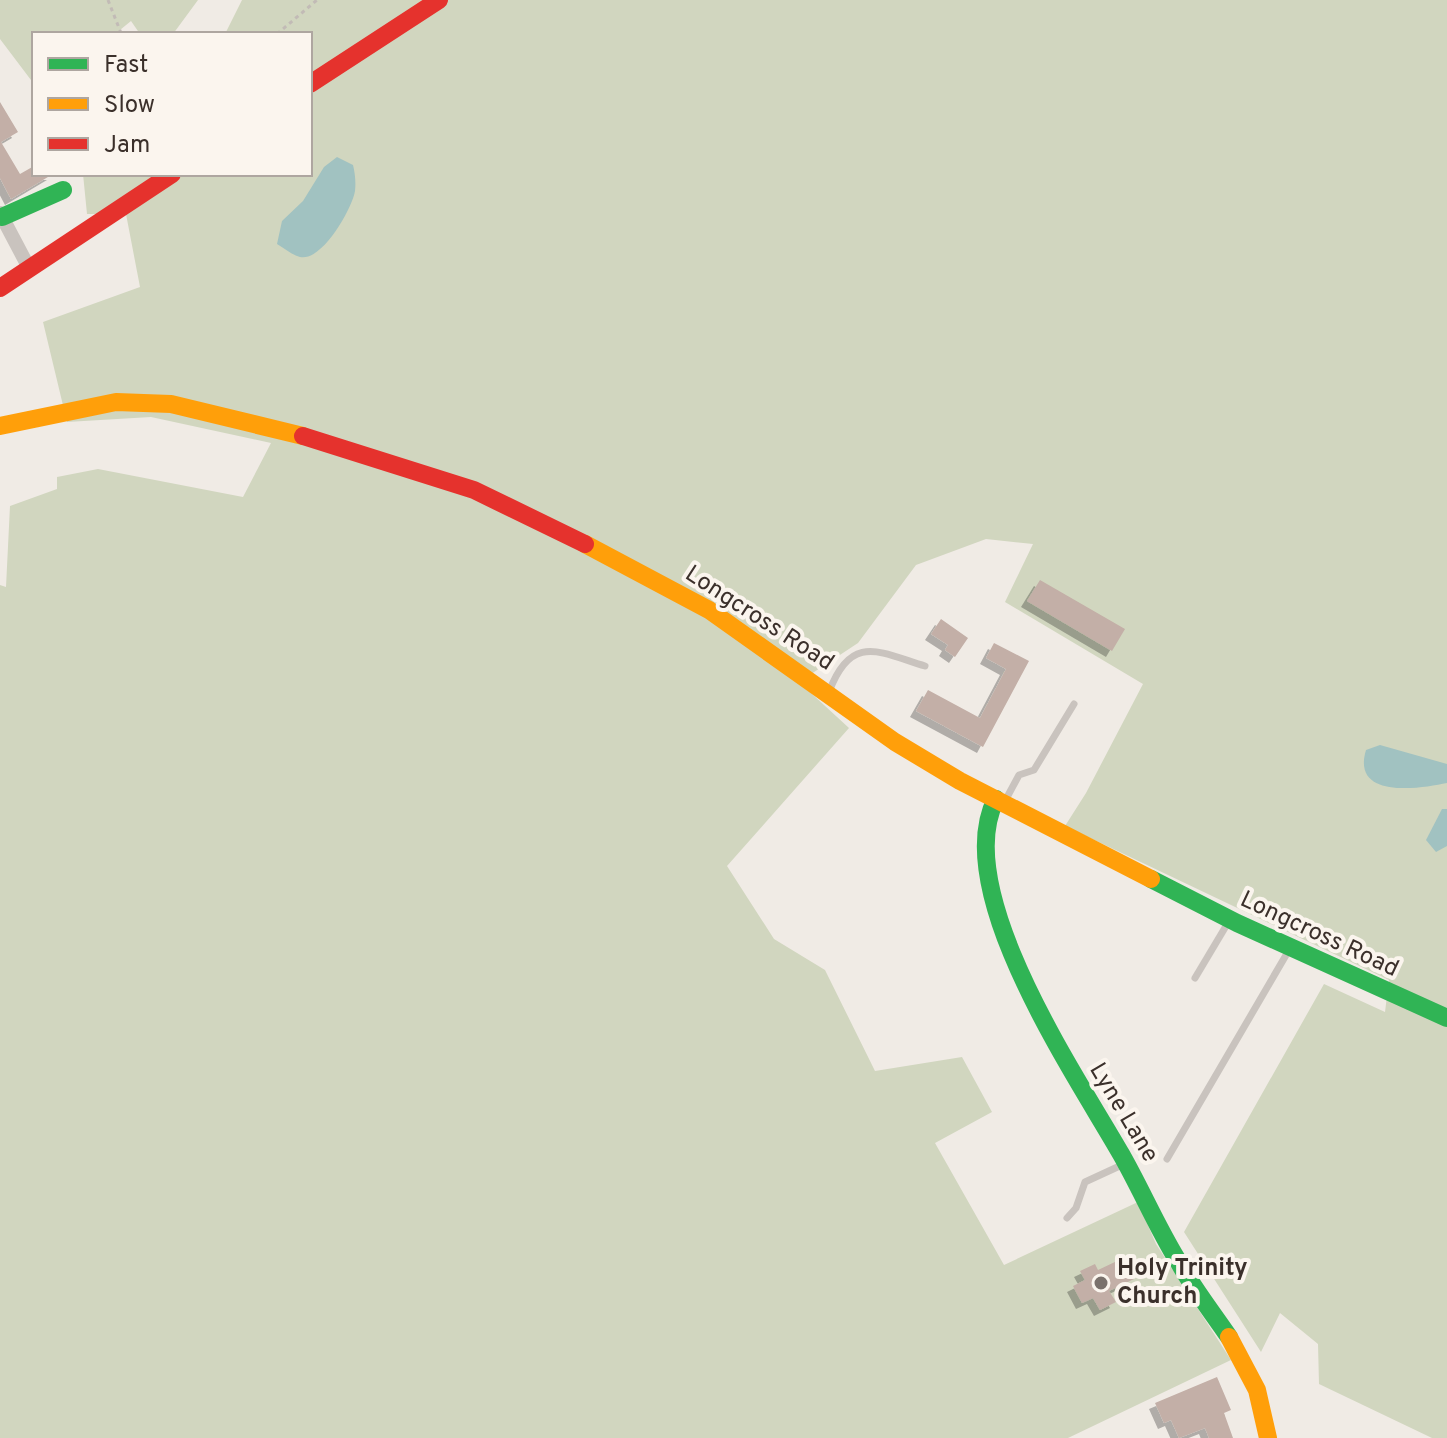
<svg xmlns="http://www.w3.org/2000/svg" width="1447" height="1438" font-family="Overpass,sans-serif">
	<style>
		.green { fill: #d1d6bf }
		.water { fill: #a1c2c1 }
		.building { fill: #c3afa7; filter: url(#shadow) }
		.lines { fill: none; stroke-linecap: round; stroke-linejoin: round }
		.path { stroke: #c2bbb6; stroke-width: 3; stroke-dasharray: 4 4; stroke-linecap: butt }
		.lane { stroke: #c9c3be; stroke-width: 7 }
		.street { stroke: #c9c3be; stroke-width: 14 }
		.fast { stroke: #30b455; stroke-width: 18 }
		.slow { stroke: #ff9f0a; stroke-width: 18 }
		.jam { stroke: #e5322d; stroke-width: 18 }
		.poi-dot { fill: #7a716c; stroke: #fbf5ee; stroke-width: 3 }
		.labels { text-anchor: middle; dominant-baseline: central; stroke-width: 8; stroke-linejoin: round; paint-order: stroke }
		.street-label { font-size: 24px; fill: #3b302b; stroke: #fbf5ee }
		.poi-label { font-size: 24px; font-weight: bold; fill: #3b302b; stroke: #fbf5ee; text-anchor: start }
	</style>
	<defs>
		<filter id="shadow"><feDropShadow dx="-6" dy="6" stdDeviation="0" flood-color="#0004"/></filter>
	</defs>
	<rect width="100%" height="100%" fill="#f0ebe5"/>
	<!-- green -->
	<g class="green">
		<path d="M0,0H198L173,34H140L131,21L115,34H34V84L0,39Z"/>
		<path d="M242,0H1447V1438H1432L1319,1384L1318,1344L1280,1313L1261,1352L1184,1232L1324,984L1385,1012L1389,980L1065,826L1086,793L1143,684L1005,602L1033,544L986,539L916,565L858,643L799,682L849,728L727,866L774,939L825,970L875,1071L962,1057L992,1112L935,1143L1004,1265L1138,1202L1156,1244L1231,1360L1068,1438H0V585L6,587L10,506L57,489V477L98,469L243,497L271,443L151,417L67,422L43,322L140,287L126,214H87L83,174H310V34H225Z"/>
	</g>
	<!-- water -->
	<g class="water">
		<path d="M337,157L353,165C355,173 356,182 355,191C352,209 322,262 300,257C292,255 284,248 277,244L282,221L303,201L324,167Z"/>
		<path d="M1380,745L1447,764V783C1419,789 1351,799 1366,750Z"/>
		<path d="M1442,809H1447V846L1436,852L1426,840Z"/>
	</g>
	<!-- building -->
	<g class="building">
		<path d="M0,102L18,132L1,142L20,174L34,166V174H53L11,199L0,178Z"/>
		<path d="M1040,580L1125,629L1112,651L1027,601Z"/>
		<path d="M941,619L968,638L955,657L945,650L948,645L931,634Z"/>
		<path d="M994,643L1029,661L983,747L916,711L928,690L980,718L1006,669L986,658Z"/>
		<path d="M1117,1261L1120,1267L1127,1264L1134,1279L1109,1291L1116,1302L1100,1310L1093,1298L1082,1303L1073,1286L1085,1280L1080,1271L1095,1264L1098,1270Z"/>
		<path d="M1217,1377L1231,1410L1224,1413L1233,1438H1209L1205,1428L1179,1438L1171,1420L1164,1423L1155,1403Z"/>
	</g>
	<g class="lines">
		<!-- path -->
		<g class="path">
			<path d="M108,0L121,33"/>
			<path d="M277,34L317,0"/>
		</g>
		<!-- lane -->
		<g class="lane">
			<path d="M829,692C851,633 879,652 925,666"/>
			<path d="M1005,801L1019,775L1034,770L1074,704"/>
			<path d="M1195,978L1229,921"/>
			<path d="M1167,1159L1289,950"/>
			<path d="M1067,1218L1076,1208L1085,1182L1124,1164"/>
		</g>
		<!-- street -->
		<path class="street" d="M0,213L29,268"/>
		<!-- fast -->
		<g class="fast">
			<path d="M2,217L63,190"/>
			<path d="M996,799C949,890 1076,1075 1121,1154C1141,1189 1157,1227 1178,1261C1193,1288 1212,1312 1229,1337"/>
			<path d="M1151,879L1237,923L1447,1018"/>
		</g>
		<!-- slow -->
		<g class="slow">
			<path d="M0,426L116,402L171,404L303,436"/>
			<path d="M585,544L709,610L895,742L960,781L1151,879"/>
			<path d="M1229,1337L1257,1390L1268,1438"/>
		</g>
		<!-- jam -->
		<g class="jam">
			<path d="M310,84L439,0"/>
			<path d="M0,288L172,174"/>
			<path d="M303,436L474,490L585,544"/>
		</g>
	</g>
	<!-- markers -->
	<circle class="poi-dot" cx="1101" cy="1283" r="8"/>
	<g class="labels">
		<!-- street labels -->
		<g class="street-label">
			<text transform="translate(759 619) rotate(33)">Longcross Road</text>
			<text transform="translate(1319 935) rotate(25)">Longcross Road</text>
			<text transform="translate(1123 1113) rotate(59)">Lyne Lane</text>
		</g>
		<!-- poi labels -->
		<g class="poi-label">
			<text x="1117" y="1269">Holy Trinity<tspan x="1117" dy="28">Church</tspan></text>
		</g>
	</g>
	<!-- legend -->
	<rect x="32" y="32" width="280" height="144" fill="#fbf5ee" stroke="#aea6a0" stroke-width="2"/>
	<rect x="48" y="58" width="40" height="12" fill="#30b455" stroke="#aea6a0" stroke-width="2"/>
	<text x="104" y="72" font-size="24" fill="#3b302b">Fast</text>
	<rect x="48" y="98" width="40" height="12" fill="#ff9f0a" stroke="#aea6a0" stroke-width="2"/>
	<text x="104" y="112" font-size="24" fill="#3b302b">Slow</text>
	<rect x="48" y="138" width="40" height="12" fill="#e5322d" stroke="#aea6a0" stroke-width="2"/>
	<text x="104" y="152" font-size="24" fill="#3b302b">Jam</text>
</svg>
